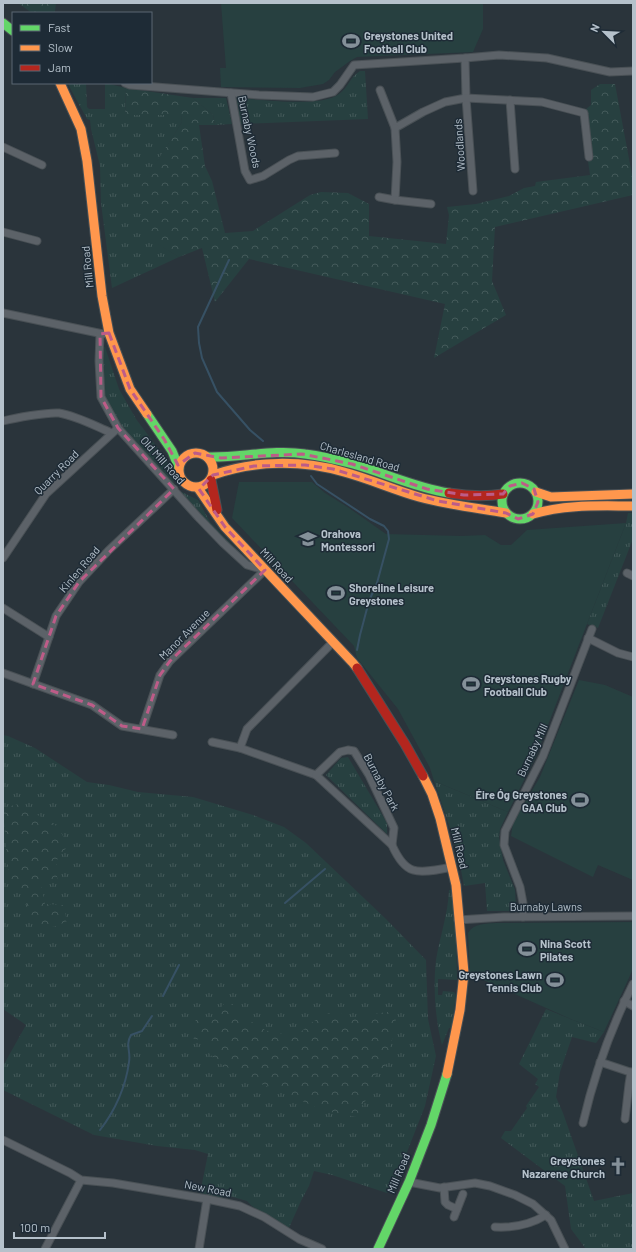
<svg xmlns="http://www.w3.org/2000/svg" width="636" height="1252" font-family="Barlow,sans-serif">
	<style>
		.grass { fill: url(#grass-tufts) }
		.forest { fill: url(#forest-crowns) }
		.pitch { fill: #274040 }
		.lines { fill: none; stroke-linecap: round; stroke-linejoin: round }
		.stream { stroke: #375164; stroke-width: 2 }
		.street-casing { stroke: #495055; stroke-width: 9 }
		.fast-casing { stroke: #495055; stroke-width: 11 }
		.slow-casing { stroke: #495055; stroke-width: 11 }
		.jam-casing { stroke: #495055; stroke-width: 11 }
		.street { stroke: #5c6268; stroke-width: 7 }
		.fast { stroke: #63d668; stroke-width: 9 }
		.slow { stroke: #ff974d; stroke-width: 9 }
		.jam { stroke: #b3261e; stroke-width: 9 }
		.marked { fill: none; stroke: #bd5c88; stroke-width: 3; stroke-dasharray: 8 5; stroke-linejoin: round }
		.labels { text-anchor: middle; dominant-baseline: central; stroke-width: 3; stroke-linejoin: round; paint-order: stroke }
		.poi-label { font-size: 11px; font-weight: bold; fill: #b5c1cb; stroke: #1e2b36; text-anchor: start }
		.street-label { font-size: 11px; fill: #b5c1cb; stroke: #1e2b36 }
	</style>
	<defs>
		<pattern id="grass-tufts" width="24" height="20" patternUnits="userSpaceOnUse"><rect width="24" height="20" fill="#274040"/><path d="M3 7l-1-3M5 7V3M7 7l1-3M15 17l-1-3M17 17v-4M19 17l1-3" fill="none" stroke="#445a5a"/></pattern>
		<pattern id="forest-crowns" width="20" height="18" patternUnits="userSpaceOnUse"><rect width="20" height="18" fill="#274040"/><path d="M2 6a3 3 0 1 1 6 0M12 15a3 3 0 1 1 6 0" fill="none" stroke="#445a5a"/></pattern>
	</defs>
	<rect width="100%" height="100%" fill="#2a343b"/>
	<!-- grass -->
	<g class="grass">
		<path d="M360,71H365L368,119L239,124L235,98C258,99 322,108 339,94C348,88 350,77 360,71Z"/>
		<path d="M69,83H86L87,107L89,109H105V83L126,88L125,115L181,114L182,122L140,189L155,242L179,257L112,288L101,203L100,166L91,129L90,120L87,119L69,86Z"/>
		<path d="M193,98H226L232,124L215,125L213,115Z"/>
		<path d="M102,346L105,347L119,389L136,419L166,459L174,483L178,490L198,500L210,522L243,556L242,557L227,545L124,431L112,415L104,396Z"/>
		<path d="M628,513H633V539L598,628L587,624L626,523Z"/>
		<path d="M3,735L8,736L35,748L87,782L109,785L138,792L193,797L253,815L284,827L306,843L386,919L426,960L428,1019L436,1056L425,1106L400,1170L387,1193L332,1175L314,1171L309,1186L301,1201L288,1230L252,1206L247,1201L226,1195L221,1198L200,1193L208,1154L195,1150L157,1146L94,1135L3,1090V1066L26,1025L3,1009Z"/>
		<path d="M348,757L387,823V834L326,775L341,758Z"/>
		<path d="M434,781L508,812L500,829L499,837L503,860L515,890L516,908L512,911H487L485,883L464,886C458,849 446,815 434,781Z"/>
		<path d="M449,890H451L456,924L457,980L438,979V995H442L443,991L454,992L456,995L452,1025L451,1028H449L442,1045C435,1019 433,986 436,960C440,936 448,914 449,890Z"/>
		<path d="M546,1009L573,1020L604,1032L596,1043L572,1037L560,1072L556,1097L563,1113L594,1201L633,1193V1249H586L571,1229L565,1186L501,1138L505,1131H511L527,1108L526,1106L539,1087L535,1084L538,1079L519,1064Z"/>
	</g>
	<!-- forest -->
	<g class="forest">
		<path d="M18,3H56L55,11L53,13H32Z"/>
		<path d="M600,84H615L633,180V195L495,227L492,281L506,315L434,358L445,304L249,259L215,302L202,248L179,257L154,242L141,227L140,188L182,122L181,115H125L126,88L193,98L213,115L215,125H199L205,166L212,181L225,233L253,231L310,195L321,192L348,193L369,204V236L446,244L449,215L447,207L476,204L509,196L524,188L535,186L536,182L590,175L588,161L593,160L585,110L591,105V90Z"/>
		<path d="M19,804L60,828L64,839L69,846C54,858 55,863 58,882L41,884L45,904L63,905L67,921C53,929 45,930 31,922L25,898L21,891L11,884L7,860L3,808Z"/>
		<path d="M224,1004H234L239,1020L252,1022L265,1030L276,1034L302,1031L311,1023L325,1014L339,1013L353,1018H360L373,1014L388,1012L396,1018C394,1035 389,1051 385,1068L377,1070L369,1096L363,1104L356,1117L321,1110L292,1096L256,1082L217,1062L209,1053L212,1046L206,1040L194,1039L188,1028L198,1018L209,1021Z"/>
	</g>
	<!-- pitch -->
	<g class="pitch">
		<path d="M221,3H483V29L473,52L357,57L350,61L335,72L329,80L323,84L300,88L221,87L220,68H226Z"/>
		<path d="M239,482H312L325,493L349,508L386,534L461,536L485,535L501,545H511L527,530L626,523L536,756L508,812L434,781L430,768L398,709L357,658L354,646L232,518Z"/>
		<path d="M579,680L605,685L633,697V880L598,865L593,877L511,836L513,823L540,777Z"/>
		<path d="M633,922V969L604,1032L573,1020L470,974L468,933C474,923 485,924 496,923Z"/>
	</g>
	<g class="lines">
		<!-- stream -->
		<g class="stream">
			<path d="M229,260L198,327L199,343L202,358L217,392L250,430L263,441"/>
			<path d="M311,476L317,484L370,519L384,526L388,531L389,539L377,583L369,601L360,635L357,650"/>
			<path d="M285,903L325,869"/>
			<path d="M163,996L179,965"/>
			<path d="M100,1130C115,1111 126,1086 129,1062C131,1051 125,1045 131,1035L142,1031L152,1016"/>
		</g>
		<!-- street casing -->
		<g class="street-casing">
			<g id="street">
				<path d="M465,58L466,98L473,191"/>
				<path d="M125,83L130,85L259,95L313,97L333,92L340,85L354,65L465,58L499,55L547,58L610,72L633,71"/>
				<path d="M380,90L395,128L423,112L445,102L466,98L542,102L584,113L589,157"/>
				<path d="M231,93L245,171L250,180L263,176L289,160L298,156L335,153"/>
				<path d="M510,100L515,169"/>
				<path d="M395,128L397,162L395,200L431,204"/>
				<path d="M3,147L42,165"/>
				<path d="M379,197L395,200"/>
				<path d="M3,232L37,241"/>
				<path d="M3,313L103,334"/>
				<path d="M100,334L99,361L101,397L118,428L198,517L223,543L247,565L265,570L170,661L160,675L142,729"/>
				<path d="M3,421C15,418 47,412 59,413C77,416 95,426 112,433"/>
				<path d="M3,558L46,494L118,428"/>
				<path d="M627,573L633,576"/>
				<path d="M3,608L49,637"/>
				<path d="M588,638L618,653L633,657"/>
				<path d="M3,673L92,705L122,726L173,735"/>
				<path d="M33,684L56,616L79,582L109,550L174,489"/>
				<path d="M212,742L240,748L316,775L392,845C396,854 403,867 413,870C422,873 443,869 452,867"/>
				<path d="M240,748L247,729L333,642"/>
				<path d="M316,775L340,752L348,750L354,751L369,775L394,828L392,845"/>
				<path d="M523,917V903L520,887L504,845L505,831L543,756L592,629"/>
				<path d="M458,920L504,917L633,916"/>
				<path d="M624,1001L633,1006"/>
				<path d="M600,1062L633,1073"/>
				<path d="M625,1119L629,1084L631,1072"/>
				<path d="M583,1123C594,1075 611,1028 633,984"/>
				<path d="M3,1140L70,1173L81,1180L113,1183L207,1199L240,1206L264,1217L299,1239L322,1249"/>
				<path d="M409,1182L440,1188L475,1183L490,1186L515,1195L533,1204L551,1220L565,1249"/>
				<path d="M444,1187L445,1202L448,1205L457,1209"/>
				<path d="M454,1217L463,1194"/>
				<path d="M495,1227C514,1228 530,1225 546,1215"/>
				<path d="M45,1249L81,1180"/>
				<path d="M199,1249L207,1199"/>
			</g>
		</g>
		<!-- fast casing -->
		<g class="fast-casing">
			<g id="fast">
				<path d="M3,23L13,31"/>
				<path d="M147,414L172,451L179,468"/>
				<path d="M208,457C240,458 273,449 305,454C321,456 338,460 353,464C385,473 416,488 449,493"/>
				<circle cx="520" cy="501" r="18"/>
				<path d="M378,1249L409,1182L431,1125L447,1074"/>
			</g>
		</g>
		<!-- slow casing -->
		<g class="slow-casing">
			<g id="slow">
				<path d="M60,83L81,129L87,161L102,296L109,333L130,389L147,414"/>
				<circle cx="196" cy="470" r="17"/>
				<path d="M213,475C255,460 302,460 344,472C370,479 394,490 419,497C448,505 477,508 506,513"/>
				<path d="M198,488L225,527L353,663L357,668"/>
				<path d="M536,492L551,497L633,494"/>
				<path d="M533,514C566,504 599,506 633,506"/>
				<path d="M423,776L432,794L440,818L456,885L464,973L460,1010L447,1074"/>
			</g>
		</g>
		<!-- jam casing -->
		<g class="jam-casing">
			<g id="jam">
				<path d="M211,480L217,510"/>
				<path d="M449,493C468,496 484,497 503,494"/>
				<path d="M357,668L405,744L423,776"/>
			</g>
		</g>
		<!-- street -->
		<use href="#street" class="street"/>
		<!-- fast -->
		<use href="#fast" class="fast"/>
		<!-- slow -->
		<use href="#slow" class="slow"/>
		<!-- jam -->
		<use href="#jam" class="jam"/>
	</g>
	<!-- marked area -->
	<path class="marked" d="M109,333L130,389L164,439L178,465L195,453L221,458L302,454L352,464L427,489L464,495L503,494L510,486L522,483L534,489L538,502L533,514L518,519L506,513L438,501L333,469L305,465L254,466L213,475L199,489L225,527L265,570L170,661L160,675L142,729L122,726L92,705L33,684L56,616L79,582L174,489L118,428L101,397L100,334Z"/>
	<!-- icons -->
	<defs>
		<g id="stadium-bare" transform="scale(1.38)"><path d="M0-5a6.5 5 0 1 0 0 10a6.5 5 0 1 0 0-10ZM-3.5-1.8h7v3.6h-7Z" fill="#849099" stroke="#1e2b36" stroke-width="2.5" paint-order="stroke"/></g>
		<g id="school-bare" transform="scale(1.38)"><path d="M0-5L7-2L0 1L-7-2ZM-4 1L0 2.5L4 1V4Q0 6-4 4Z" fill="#849099" stroke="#1e2b36" stroke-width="2.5" paint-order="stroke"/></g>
		<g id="church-bare" transform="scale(1.38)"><path d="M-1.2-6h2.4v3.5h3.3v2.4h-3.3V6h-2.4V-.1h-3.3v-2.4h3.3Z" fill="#849099" stroke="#1e2b36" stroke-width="2.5" paint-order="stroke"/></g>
	</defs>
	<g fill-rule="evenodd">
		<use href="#stadium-bare" x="351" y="41"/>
		<use href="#school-bare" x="308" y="539"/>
		<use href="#stadium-bare" x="336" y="593"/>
		<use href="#stadium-bare" x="471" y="684"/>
		<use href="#stadium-bare" x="580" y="800"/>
		<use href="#stadium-bare" x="527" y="949"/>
		<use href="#stadium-bare" x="555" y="980"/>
		<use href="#church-bare" x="618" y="1166"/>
	</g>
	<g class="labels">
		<!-- poi labels -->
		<g class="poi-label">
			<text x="364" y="35">Greystones United<tspan x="364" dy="13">Football Club</tspan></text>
			<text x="321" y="533">Orahova<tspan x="321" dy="13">Montessori</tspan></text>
			<text x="349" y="587">Shoreline Leisure<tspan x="349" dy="13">Greystones</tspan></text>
			<text x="484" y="678">Greystones Rugby<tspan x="484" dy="13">Football Club</tspan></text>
			<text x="567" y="794" text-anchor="end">Éire Óg Greystones<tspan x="567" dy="13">GAA Club</tspan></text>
			<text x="540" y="943">Nina Scott<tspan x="540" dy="13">Pilates</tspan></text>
			<text x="542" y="974" text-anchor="end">Greystones Lawn<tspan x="542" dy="13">Tennis Club</tspan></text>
			<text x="605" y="1160" text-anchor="end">Greystones<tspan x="605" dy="13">Nazarene Church</tspan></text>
		</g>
		<!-- street labels -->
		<g class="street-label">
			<text transform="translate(250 132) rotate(78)">Burnaby Woods</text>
			<text transform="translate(459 145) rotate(-94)">Woodlands</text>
			<text transform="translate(87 267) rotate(-96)">Mill Road</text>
			<text transform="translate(360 456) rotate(16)">Charlesland Road</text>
			<text transform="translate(163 460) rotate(48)">Old Mill Road</text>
			<text transform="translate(56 472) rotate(-45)">Quarry Road</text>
			<text transform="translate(277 565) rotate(47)">Mill Road</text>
			<text transform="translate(79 569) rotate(-50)">Kinlen Road</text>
			<text transform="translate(184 634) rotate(-45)">Manor Avenue</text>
			<text transform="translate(532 750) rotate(-65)">Burnaby Mill</text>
			<text transform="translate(382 782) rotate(62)">Burnaby Park</text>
			<text transform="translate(460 848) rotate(77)">Mill Road</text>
			<text x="546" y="906">Burnaby Lawns</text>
			<text transform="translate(398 1173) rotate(-67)">Mill Road</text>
			<text transform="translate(208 1188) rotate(11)">New Road</text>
		</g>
	</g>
	<!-- border -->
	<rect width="636" height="1252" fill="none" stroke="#b5c1cb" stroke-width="8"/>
	<!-- legend -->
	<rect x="12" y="12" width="140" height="72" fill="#1e2b36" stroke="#5a6772"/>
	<rect x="20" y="25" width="20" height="6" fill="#63d668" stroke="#5a6772"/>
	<text x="48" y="32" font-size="12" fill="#b5c1cb">Fast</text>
	<rect x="20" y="45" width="20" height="6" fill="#ff974d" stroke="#5a6772"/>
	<text x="48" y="52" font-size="12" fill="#b5c1cb">Slow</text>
	<rect x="20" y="65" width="20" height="6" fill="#b3261e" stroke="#5a6772"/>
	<text x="48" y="72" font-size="12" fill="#b5c1cb">Jam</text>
	<!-- north arrow -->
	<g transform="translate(604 32) rotate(294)" stroke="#1e2b36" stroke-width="3" paint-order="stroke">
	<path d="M0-3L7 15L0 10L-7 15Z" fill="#b5c1cb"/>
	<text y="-6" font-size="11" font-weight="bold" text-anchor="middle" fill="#b5c1cb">N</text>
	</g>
	<!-- scale -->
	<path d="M14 1232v6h91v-6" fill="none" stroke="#b5c1cb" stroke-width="2"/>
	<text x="20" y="1232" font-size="12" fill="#b5c1cb" stroke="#1e2b36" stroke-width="3" paint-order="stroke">100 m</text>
</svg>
